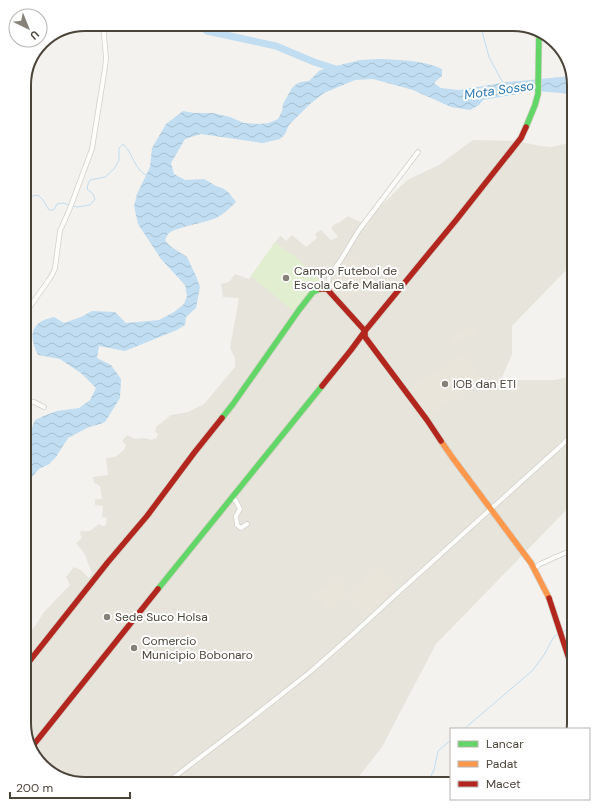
<svg xmlns="http://www.w3.org/2000/svg" width="598" height="808" font-family="'DM Sans',sans-serif">
	<style>
		.residential { fill: #e7e4dc }
		.education { fill: #eae5da }
		.pitch { fill: #e1eecf }
		.water { fill: url(#water-waves) }
		.lines { fill: none; stroke-linecap: round; stroke-linejoin: round }
		.stream { stroke: #c0ddf1; stroke-width: 1 }
		.river { stroke: #c0ddf1; stroke-width: 7 }
		.street-casing { stroke: #d2d0cb; stroke-width: 5.5 }
		.fast-casing { stroke: #d3cfc5; stroke-width: 7 }
		.slow-casing { stroke: #d3cfc5; stroke-width: 7 }
		.jam-casing { stroke: #d3cfc5; stroke-width: 7 }
		.street { stroke: #fdfdfc; stroke-width: 4 }
		.fast { stroke: #63d668; stroke-width: 5.5 }
		.slow { stroke: #ff974d; stroke-width: 5.5 }
		.jam { stroke: #b3261e; stroke-width: 5.5 }
		.poi-dot { fill: #868178; stroke: #fff; stroke-width: 1.5 }
		.labels { text-anchor: middle; dominant-baseline: central; stroke-width: 4; stroke-linejoin: round; paint-order: stroke }
		.poi-label { font-size: 12px; fill: #4b4439; stroke: #fff; text-anchor: start }
		.water-label { font-size: 13px; font-style: italic; fill: #2e7ab2; stroke: #fff }
		.rim { fill: none; stroke: #4b4439; stroke-width: 2 }
	</style>
	<defs>
		<pattern id="water-waves" width="16" height="10" patternUnits="userSpaceOnUse"><rect width="16" height="10" fill="#c0ddf1"/><path d="M0 5q4-4 8 0t8 0" fill="none" stroke="#a6bfcf"/></pattern>
	</defs>
	<rect width="100%" height="100%" fill="#f4f2ee"/>
	<!-- residential -->
	<path class="residential" d="M473,140L516,141L541,146L551,147L573,142L574,144V262L512,326V354L501,380H555L574,375V502L436,644L382,747L353,784H81L54,776L32,754L24,723V633L30,631L35,626L44,612L70,585L66,577L74,567L81,570L89,578L92,573L84,553L76,543L82,538L80,534L81,531H90L99,524L102,526L106,525L107,518L102,517L103,506L95,505V499H102L100,486L94,483L93,477L108,475L106,458L115,457L124,450L126,445L122,441L127,435L135,439L145,438L151,440L156,438L158,435L155,431L156,427L171,415L188,412L204,404L235,367V358L230,348L239,298L223,297L221,284L229,282L235,274L249,279L279,237L281,236L286,241L292,235L306,247L317,238L315,234L321,230L331,240L338,237L331,228L335,224L340,222L348,216L362,223L388,199L407,180L439,165Z"/>
	<!-- education -->
	<g class="education">
		<path d="M350,256L360,264L367,275L355,293L343,302L334,293L331,285L337,271Z"/>
		<path d="M476,326L478,333L453,343L451,335Z"/>
		<path d="M464,354L481,379L428,417L407,389Z"/>
		<path d="M377,565L398,588L369,615L349,595Z"/>
		<path d="M336,578L348,592L328,609L316,594Z"/>
	</g>
	<!-- pitch -->
	<path class="pitch" d="M275,242L290,254L292,253L320,281L293,311L251,276Z"/>
	<!-- water -->
	<path class="water" d="M379,59C399,60 424,60 442,69V76L434,83L441,88L459,90L507,82L572,76L574,85V94L535,91L483,100L479,105L470,110L451,107L413,90L373,79L355,80L324,93L310,104L289,125L285,134L280,139L263,143L201,134L185,139L171,163L174,174L185,180L204,179L216,186L224,189L229,193L236,202C230,208 224,214 216,218C205,223 175,227 168,234C167,236 166,238 165,240L170,246L187,257L196,276L200,287L196,308L186,317L185,325L177,330L125,351L99,346L97,358L111,365L121,379L120,398L105,422L100,424L89,427L68,438L56,457L49,464L39,469L32,477L24,492V448L35,420L46,415L57,411L79,408L90,400L96,388L82,374L60,359L38,355C32,343 28,329 42,321C45,319 51,318 54,317L64,323L81,317L92,311L115,312L126,323L159,320L174,312L184,304L187,296L185,285L161,259L138,224L134,206L137,194L150,167L152,148L166,124L183,111L194,113H213L230,117L244,123L259,124L269,123L278,119L282,111L283,104L292,88L295,85L300,82L309,81L320,70L360,60Z"/>
	<g class="lines">
		<!-- stream -->
		<g class="stream">
			<path d="M480,24L489,57L503,83"/>
			<path d="M24,206L26,205L32,196L38,195L43,200L49,210H54L57,204L63,203L70,205"/>
			<path d="M73,206L77,207L90,205L95,199L93,194L87,189L88,184L90,180L105,177L114,169L119,160V148L123,144C133,153 134,169 146,175"/>
			<path d="M563,632L574,625"/>
			<path d="M464,729L532,671L544,655L553,638L558,634"/>
			<path d="M427,784L434,770L438,751L451,740"/>
		</g>
		<!-- river -->
		<path class="river" d="M198,24L207,31L276,46L314,62L339,70"/>
		<!-- street casing -->
		<g class="street-casing">
			<g id="street">
				<path d="M327,289L329,277L342,258L359,230L418,152"/>
				<path d="M24,315L48,281L52,275L55,268L60,231L70,208L92,149L105,68L106,58L103,24"/>
				<path d="M24,400L34,402L44,407"/>
				<path d="M232,497L236,501L240,509L236,516L237,525L241,528L247,524"/>
				<path d="M534,569L540,564L574,549"/>
				<path d="M165,784L244,724L310,672L352,635L392,598L563,444L574,431"/>
			</g>
		</g>
		<!-- fast casing -->
		<g class="fast-casing">
			<g id="fast">
				<path d="M526,127L535,105L538,94L539,31"/>
				<path d="M222,418L233,404L299,310L313,292L320,289"/>
				<path d="M158,589L322,386"/>
			</g>
		</g>
		<!-- slow casing -->
		<g class="slow-casing">
			<path id="slow" d="M441,441L452,457L531,563L549,598"/>
		</g>
		<!-- jam casing -->
		<g class="jam-casing">
			<g id="jam">
				<path d="M320,289H327L365,331V337L427,420L441,441"/>
				<path d="M322,386L351,350L365,331L457,219L521,138L526,127"/>
				<path d="M549,598L574,674"/>
				<path d="M24,668L108,562L147,516L194,453L222,418"/>
				<path d="M31,748L158,589"/>
			</g>
		</g>
		<!-- street -->
		<use href="#street" class="street"/>
		<!-- fast -->
		<use href="#fast" class="fast"/>
		<!-- slow -->
		<use href="#slow" class="slow"/>
		<!-- jam -->
		<use href="#jam" class="jam"/>
	</g>
	<!-- markers -->
	<g class="poi-dot">
		<circle cx="286" cy="278" r="4"/>
		<circle cx="445" cy="384" r="4"/>
		<circle cx="107" cy="617" r="4"/>
		<circle cx="134" cy="648" r="4"/>
	</g>
	<g class="labels">
		<!-- poi labels -->
		<g class="poi-label">
			<text x="294" y="271">Campo Futebol de<tspan x="294" dy="14">Escola Cafe Maliana</tspan></text>
			<text x="453" y="384">IOB dan ETI</text>
			<text x="115" y="617">Sede Suco Holsa</text>
			<text x="142" y="641">Comercio<tspan x="142" dy="14">Municipio Bobonaro</tspan></text>
		</g>
		<!-- water labels -->
		<g class="water-label">
			<text transform="translate(499 90) rotate(-8)">Mota Sosso</text>
		</g>
	</g>
	<!-- crop -->
	<path d="M0 0H598V808H0ZM85 31H513A54 54 0 0 1 567 85V723A54 54 0 0 1 513 777H85A54 54 0 0 1 31 723V85A54 54 0 0 1 85 31Z" fill="#fff" fill-rule="evenodd"/>
	<path class="rim" d="M85 31H513A54 54 0 0 1 567 85V723A54 54 0 0 1 513 777H85A54 54 0 0 1 31 723V85A54 54 0 0 1 85 31Z"/>
	<!-- legend -->
	<rect x="450" y="728" width="140" height="72" fill="#ffffff" stroke="#b7b4b0"/>
	<rect x="458" y="741" width="20" height="6" fill="#63d668" stroke="#b7b4b0"/>
	<text x="486" y="748" font-size="12" fill="#4b4439">Lancar</text>
	<rect x="458" y="761" width="20" height="6" fill="#ff974d" stroke="#b7b4b0"/>
	<text x="486" y="768" font-size="12" fill="#4b4439">Padat</text>
	<rect x="458" y="781" width="20" height="6" fill="#b3261e" stroke="#b7b4b0"/>
	<text x="486" y="788" font-size="12" fill="#4b4439">Macet</text>
	<!-- north arrow -->
	<g transform="translate(28 28) rotate(137)"><circle r="19" fill="#ffffff" stroke="#b7b4b0"/>
	<path d="M0-3L7 15L0 10L-7 15Z" fill="#868178"/>
	<text y="-6" font-size="11" font-weight="bold" text-anchor="middle" fill="#4b4439">U</text>
	</g>
	<!-- scale -->
	<path d="M10 792v6h120v-6" fill="none" stroke="#4b4439" stroke-width="2"/>
	<text x="16" y="792" font-size="12" fill="#4b4439" stroke="#ffffff" stroke-width="3" paint-order="stroke">200 m</text>
</svg>
